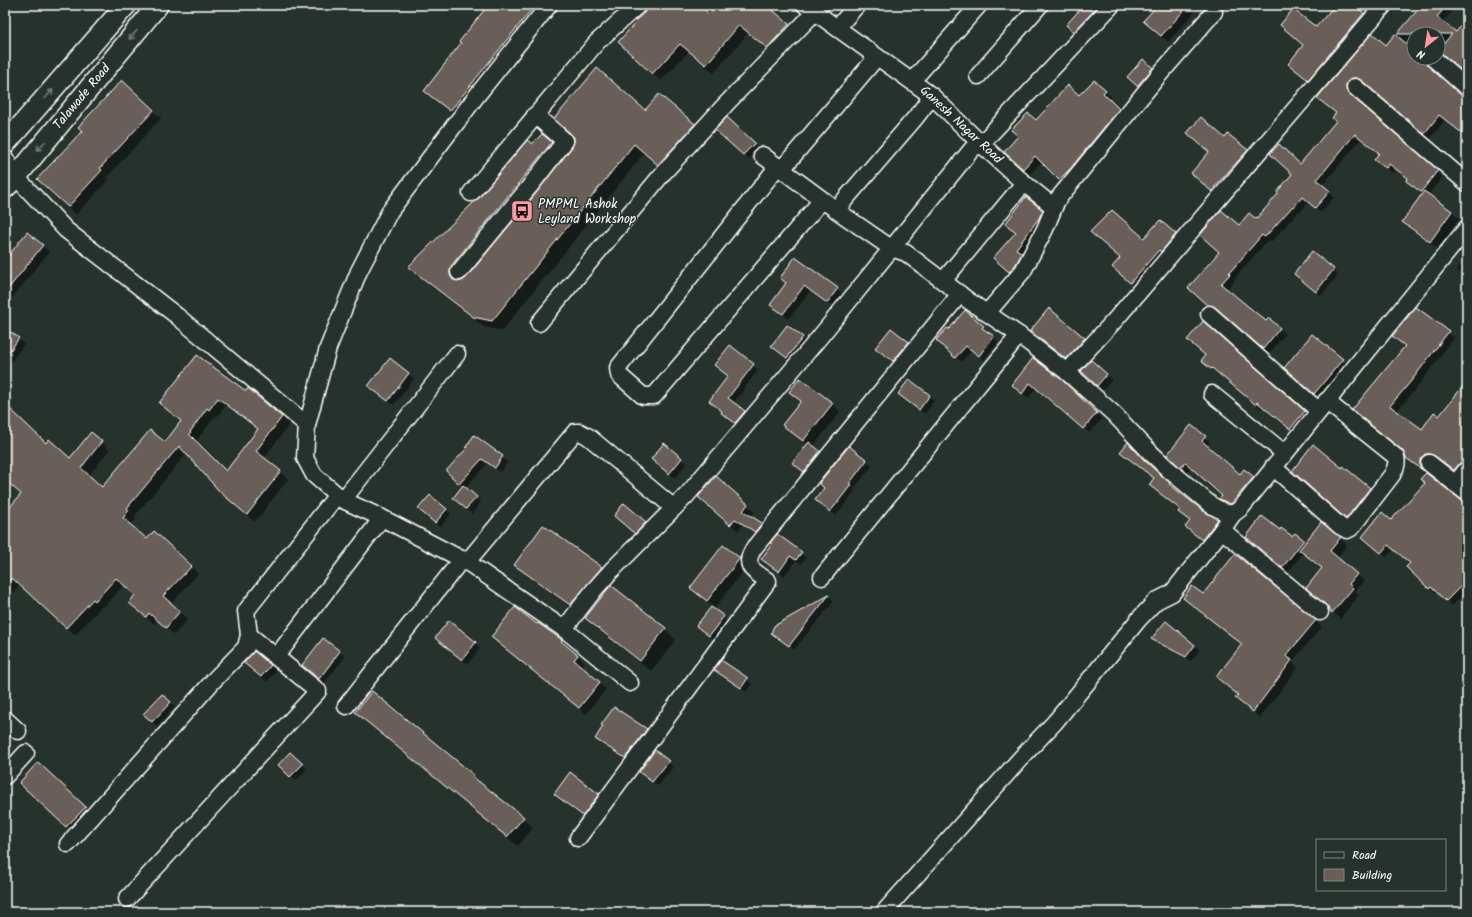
<svg xmlns="http://www.w3.org/2000/svg" width="1472" height="917" font-family="Kalam,sans-serif">
	<style>
		.shadow { fill: #0007; fill-rule: evenodd }
		.building { fill: #6b5e59; stroke: #fff; fill-rule: evenodd }
		.lines { fill: none; stroke-linecap: round; stroke-linejoin: round }
		.minor-casing { stroke: #fff; stroke-width: 19 }
		.major-casing { stroke: #fff; stroke-width: 23 }
		.minor { stroke: #26332d; stroke-width: 16 }
		.major { stroke: #26332d; stroke-width: 20 }
		.oneway { stroke: #727a76 }
		.labels { text-anchor: middle; dominant-baseline: central; stroke-width: 3; stroke-linejoin: round; paint-order: stroke }
		.street-label { font-size: 13px; fill: #fff; stroke: #26332d }
		.poi-label { font-size: 13px; fill: #fff; stroke: #26332d; text-anchor: start }
	</style>
	<rect width="100%" height="100%" fill="#26332d"/>
	<filter id="ink" filterUnits="userSpaceOnUse"><feTurbulence type="fractalNoise" baseFrequency=".025" numOctaves="2"/><feDisplacementMap in="SourceGraphic" scale="8" xChannelSelector="R" yChannelSelector="G"/><feConvolveMatrix kernelMatrix="1 2 1 2 8 2 1 2 1" color-interpolation-filters="sRGB"/></filter>
	<g filter="url(#ink)">
		<!-- shadow -->
		<g class="shadow">
			<path d="M489,5H553L459,119L425,91L462,44Z"/>
			<path d="M616,5H642L629,16Z"/>
			<path d="M648,5H775L771,10L796,33L776,55L748,33L714,73L689,51L661,81L627,50Z"/>
			<path d="M1085,5H1111L1080,37L1074,31Z"/>
			<path d="M1155,5H1197L1199,7L1168,42L1151,27L1157,7Z"/>
			<path d="M1325,5H1353L1369,19L1313,84L1295,69L1304,45L1331,10Z"/>
			<path d="M1423,5H1457L1442,23L1456,34L1467,21V75L1446,56L1438,54V34H1414V58H1431L1429,63V67L1460,96L1467,98V136L1445,120L1430,139L1368,85L1363,83H1358L1351,92V97L1442,177L1428,195L1452,211L1459,219L1438,249L1411,230L1403,222L1423,194L1407,181L1409,179L1395,169L1392,173L1381,165L1375,159L1380,154L1361,139L1322,186L1334,197L1321,213L1308,202L1300,212L1299,211L1271,242L1268,240L1234,279L1235,280L1226,290L1266,323L1269,320L1285,334L1269,354L1222,312L1214,310L1195,293L1220,252L1239,227L1256,221L1280,194L1293,175L1276,160L1300,165L1337,121V114L1318,98L1386,46Z"/>
			<path d="M1144,60L1157,73L1142,90L1128,77Z"/>
			<path d="M1105,91L1111,97L1109,100L1125,116L1066,186L1042,161L1030,175L1012,158L1036,122L1080,97Z"/>
			<path d="M153,111L161,118L107,177L109,179L76,215L46,187L83,131Z"/>
			<path d="M645,112L694,125L704,135L668,174L644,153L502,331L484,327L419,277L410,267L542,135L561,153L461,276L459,282H462L467,279L573,147Z"/>
			<path d="M722,135L754,144L759,149L749,159Z"/>
			<path d="M1225,139L1247,151L1252,156L1217,195L1197,178Z"/>
			<path d="M1042,211L1047,216L1044,223L1021,254L1026,259L1015,276L1000,263L1017,233L1007,224Z"/>
			<path d="M1175,234L1180,240L1136,287L1118,272L1144,240Z"/>
			<path d="M42,245L49,252L8,303L5,301V261Z"/>
			<path d="M1312,253L1338,275L1321,296L1300,279Z"/>
			<path d="M1467,256V278L1457,270Z"/>
			<path d="M795,259L842,294L833,307L810,291L789,319L771,305L787,283Z"/>
			<path d="M1416,308L1454,338L1418,386L1396,412L1422,430L1439,417L1467,383V468L1460,475L1441,461L1436,459L1425,468V471L1410,459L1404,451L1359,415L1405,346L1394,336Z"/>
			<path d="M1050,309L1090,344L1072,364L1036,336Z"/>
			<path d="M965,312L998,342L984,360L972,350L961,362L942,345L949,331Z"/>
			<path d="M5,329L24,344L5,370Z"/>
			<path d="M802,338L807,343L793,362L773,346Z"/>
			<path d="M908,342L913,347L899,366L877,348Z"/>
			<path d="M730,346L758,370L733,404L749,417L740,428L723,413L729,377Z"/>
			<path d="M198,356L282,417L289,425L264,458L288,479L255,522L222,493L187,453L134,517L136,519L130,526L147,541L191,566L198,574L171,604L188,619L174,635L157,620L154,624L138,610L136,595L124,585L103,608L102,606L75,635L20,585L5,601V514L22,495L8,482L5,485V405L47,444L70,459L91,433L102,442L109,450L89,476L103,488L165,443L182,422L160,403ZM226,405L258,430L226,472L196,443L198,441L197,440L216,415L217,417Z"/>
			<path d="M390,359L414,379L394,405L370,386Z"/>
			<path d="M1033,359L1060,380L1102,419L1089,433L1036,388L1028,398L1018,390Z"/>
			<path d="M1342,360L1350,368L1322,401L1294,376Z"/>
			<path d="M1091,361L1112,380L1103,390L1087,376Z"/>
			<path d="M1207,366L1304,412L1309,417L1295,433L1263,407L1261,409L1218,372L1217,373Z"/>
			<path d="M791,392L832,404L840,412L813,447L825,457L809,476L799,468L807,445L783,425L801,402Z"/>
			<path d="M929,396L934,401L925,414L905,399Z"/>
			<path d="M1191,426L1210,442L1207,446L1240,476L1253,478L1258,483L1236,508L1226,504L1221,499L1223,496L1191,467L1187,472L1174,460Z"/>
			<path d="M475,437L508,462L500,472L488,463L465,488L481,502L472,514L454,498L463,486L452,476Z"/>
			<path d="M1121,452L1146,462L1174,488L1204,513L1217,520L1222,525L1207,544L1186,527L1190,522L1180,512L1181,510L1150,485L1155,479Z"/>
			<path d="M681,459L686,464L675,478L657,464Z"/>
			<path d="M867,461L872,466L853,490L855,491L836,516L816,500Z"/>
			<path d="M1342,469L1369,489L1377,497L1355,526L1301,478Z"/>
			<path d="M716,477L755,512L750,517L761,524L768,531L762,538L743,525L738,531L706,503Z"/>
			<path d="M1467,503V546L1448,572L1463,584L1467,588V591L1452,606L1437,591L1435,593L1408,567L1411,563L1393,550L1387,557L1368,542L1391,522Z"/>
			<path d="M624,505L651,528L641,538L620,521Z"/>
			<path d="M419,509H446L451,514L440,527Z"/>
			<path d="M1280,531L1292,537L1295,534L1305,543L1340,538L1347,545L1337,558L1364,581L1355,591L1359,595L1340,619L1329,607L1323,569L1303,553L1288,572L1247,537Z"/>
			<path d="M801,553L806,558L801,564L796,561L784,576L762,559Z"/>
			<path d="M1235,555L1322,627L1292,662L1298,667L1260,718L1243,704L1238,695L1217,677L1243,644L1191,605L1184,598L1203,596Z"/>
			<path d="M739,558L747,566L715,608L691,588Z"/>
			<path d="M516,565L601,568L611,578L581,615L526,575Z"/>
			<path d="M829,596L834,601L794,650L772,633L774,627Z"/>
			<path d="M723,617L728,622L714,640L697,626Z"/>
			<path d="M586,618L665,629L676,640L651,671L596,628Z"/>
			<path d="M1166,623L1200,650L1191,661L1158,644L1153,639Z"/>
			<path d="M538,625L561,640L584,662L580,667L606,689L586,714L500,644Z"/>
			<path d="M436,638L475,643L480,648L468,664Z"/>
			<path d="M323,639L345,657L324,683L303,665Z"/>
			<path d="M254,653L276,671L267,682L251,668Z"/>
			<path d="M721,674L747,679L752,684L746,692Z"/>
			<path d="M373,692L474,776L483,786L523,818L533,828L518,846L366,721L356,712Z"/>
			<path d="M162,695L175,707L157,727L149,719Z"/>
			<path d="M646,730L651,735L631,763L601,744L596,739Z"/>
			<path d="M290,754L307,769L296,781L284,770Z"/>
			<path d="M668,762L673,767L658,786L645,776Z"/>
			<path d="M28,790L85,807L93,815L75,834Z"/>
			<path d="M555,794H598L606,802L591,823L563,802Z"/>
		</g>
		<!-- building -->
		<g class="building">
			<path d="M488,5H535L450,111L424,91L461,43L459,42Z"/>
			<path d="M647,5H700L709,14L716,5H767L789,24L767,48L739,25L706,65L680,44L652,74L618,42L636,22L635,21L645,12Z"/>
			<path d="M1084,5H1099L1074,32L1066,25Z"/>
			<path d="M1158,5H1189L1161,36L1143,21Z"/>
			<path d="M1335,5H1354L1364,13L1308,80L1288,64L1303,45L1280,25L1293,9L1316,27Z"/>
			<path d="M1422,5H1447L1437,17L1456,32L1467,19V75L1438,50L1452,34H1397Z"/>
			<path d="M1372,33L1386,45L1395,34L1414,50V58H1424L1427,65L1461,95L1467,97V137L1439,115L1424,134L1361,80L1356,78H1352L1348,81L1346,86V90L1349,94L1438,170L1421,192L1406,181L1408,178L1389,164L1386,168L1374,160L1379,153L1355,134L1317,180L1330,191L1315,208L1302,197L1294,207L1293,206L1265,237L1262,235L1229,273L1230,274L1221,284L1266,321L1269,318L1280,328L1263,349L1215,307L1207,305L1188,288L1219,252L1200,235L1221,210L1239,225L1249,213L1256,219L1278,194L1277,192L1292,174L1270,154L1279,144L1300,164L1336,121L1332,118L1336,113L1317,98Z"/>
			<path d="M1143,59L1153,68L1137,86L1127,77Z"/>
			<path d="M597,68L645,110L659,94L695,124L658,165L634,144L492,321L473,317L408,267L474,202L478,199L527,140L532,144L542,134L552,142L451,266L450,271V275L453,280L458,281H462L466,278L537,192L572,147L574,142V137L554,119Z"/>
			<path d="M122,80L154,110L100,168L102,170L68,207L37,179L82,131L78,127Z"/>
			<path d="M1094,80L1106,90L1103,93L1119,109L1070,169L1059,180L1035,156L1023,169L1004,152L1018,136L1011,130L1028,113L1036,120L1068,85L1079,95Z"/>
			<path d="M727,117L755,143L743,155L715,130Z"/>
			<path d="M1201,117L1225,138L1228,134L1248,150L1211,191L1191,173L1209,152L1187,133Z"/>
			<path d="M1424,191L1452,211L1430,242L1402,222Z"/>
			<path d="M1026,197L1043,210L1039,218L1016,249L1022,253L1016,264L1009,272L993,258L1016,232L1005,224Z"/>
			<path d="M1112,210L1144,238L1160,220L1176,234L1161,252L1159,250L1130,283L1112,267L1120,258L1090,232Z"/>
			<path d="M27,232L43,245L5,293V260Z"/>
			<path d="M1312,251L1334,269L1316,292L1294,274Z"/>
			<path d="M795,257L838,288L827,303L804,286L783,314L770,305L786,283L780,278Z"/>
			<path d="M1416,307L1449,331L1412,380L1390,406L1422,429L1434,412L1439,416L1467,381V460L1460,463L1454,470L1435,456L1430,454H1425L1422,457L1420,461V467L1424,471L1406,458L1402,450L1352,410L1405,346L1392,336Z"/>
			<path d="M1049,308L1085,338L1066,359L1030,331Z"/>
			<path d="M965,310L984,326L982,328L994,336L979,356L966,346L955,358L936,340L947,328L949,329Z"/>
			<path d="M1203,321L1305,411L1290,429L1257,402L1256,405L1212,368L1211,369L1201,361L1205,355L1187,340Z"/>
			<path d="M787,325L803,337L787,358L771,346Z"/>
			<path d="M5,328L19,338L5,358Z"/>
			<path d="M891,328L909,342L893,361L875,348Z"/>
			<path d="M1312,334L1343,359L1314,394L1284,368Z"/>
			<path d="M730,345L754,364L728,398L745,411L735,423L721,413L722,411L709,401L728,376L714,365Z"/>
			<path d="M197,355L246,391L248,388L282,417L256,451L281,471L247,515L221,493L179,446L127,508L129,510L123,518L147,539L154,531L192,566L163,596L180,611L166,628L149,613L146,617L129,603L135,595L116,578L95,601L93,599L66,628L12,578L5,586V513L21,494L5,480V404L46,443L49,439L70,458L91,432L102,441L81,468L102,487L150,430L165,442L181,421L159,403ZM218,398L258,429L226,471L189,434L191,432H190L207,408L209,410Z"/>
			<path d="M390,358L409,373L388,401L368,386Z"/>
			<path d="M1033,358L1061,379L1097,413L1083,429L1030,383L1022,394L1012,385Z"/>
			<path d="M1091,360L1107,374L1097,386L1081,371Z"/>
			<path d="M800,378L833,403L803,441L782,425L801,401L789,392Z"/>
			<path d="M909,379L930,395L919,410L898,394Z"/>
			<path d="M1191,425L1206,436L1202,441L1240,474L1244,469L1254,477L1231,504L1219,499L1222,496L1185,462L1181,468L1167,455Z"/>
			<path d="M474,435L503,456L495,468L482,459L459,484L446,471L467,448L466,447Z"/>
			<path d="M809,442L820,451L804,472L792,463Z"/>
			<path d="M1128,442L1144,460L1170,483L1169,484L1205,512L1218,519L1202,540L1185,527L1190,521L1178,512L1180,509L1149,485L1154,478L1120,452Z"/>
			<path d="M664,443L682,458L669,474L651,459Z"/>
			<path d="M1313,444L1342,468L1343,466L1370,488L1346,519L1292,471Z"/>
			<path d="M849,446L867,460L849,484L851,485L830,512L815,500L824,488L819,483Z"/>
			<path d="M1426,473L1461,500L1467,502V580L1446,601L1431,587L1429,589L1406,567L1410,563L1388,545L1381,553L1362,537L1382,512L1391,520L1425,483L1420,479Z"/>
			<path d="M716,476L748,504L743,511L762,523L755,532L735,519L730,525L698,497Z"/>
			<path d="M463,485L477,497L466,509L453,498Z"/>
			<path d="M430,495L447,509L435,523L418,509Z"/>
			<path d="M624,503L646,522L635,534L614,516Z"/>
			<path d="M1262,516L1280,530L1281,528L1292,536L1295,533L1304,540L1282,568L1246,537Z"/>
			<path d="M1321,522L1341,537L1330,551L1357,574L1349,584L1353,588L1332,613L1326,605L1306,588L1322,568L1299,550Z"/>
			<path d="M543,525L602,567L570,605L514,565Z"/>
			<path d="M777,534L802,552L796,560L790,556L779,572L761,559L772,544L770,543Z"/>
			<path d="M723,545L740,558L707,601L690,588Z"/>
			<path d="M1235,554L1316,620L1286,656L1292,660L1253,712L1235,698L1238,695L1216,677L1242,644L1183,598L1192,586L1203,594Z"/>
			<path d="M611,585L666,628L640,661L585,618Z"/>
			<path d="M829,595L789,646L771,633L774,626Z"/>
			<path d="M515,607L537,624L538,623L562,640L561,641L578,655L574,660L600,682L579,708L491,637Z"/>
			<path d="M711,607L724,616L709,636L696,626Z"/>
			<path d="M449,620L476,642L462,660L435,638Z"/>
			<path d="M1166,621L1195,645L1186,657L1151,639Z"/>
			<path d="M323,638L340,651L319,679L302,665Z"/>
			<path d="M254,651L271,665L261,677L244,663Z"/>
			<path d="M721,660L748,678L741,688L714,670Z"/>
			<path d="M372,691L474,775L473,777L524,817L507,837L355,712Z"/>
			<path d="M162,694L171,702L152,722L143,714Z"/>
			<path d="M614,707L647,729L625,758L595,739L603,726L601,725Z"/>
			<path d="M655,750L669,761L652,782L639,772Z"/>
			<path d="M290,752L303,764L290,777L278,765Z"/>
			<path d="M38,762L86,807L66,827L19,783Z"/>
			<path d="M570,772L599,794L583,816L554,794Z"/>
		</g>
		<g class="lines">
			<!-- minor casing -->
			<g class="minor-casing">
				<g id="minor">
					<path d="M805,5L932,96L981,144L1024,183L1054,207"/>
					<path d="M837,28L857,5"/>
					<path d="M1433,58L1467,88"/>
					<path d="M978,76L1040,5"/>
					<path d="M912,81L979,5"/>
					<path d="M1355,87L1467,183"/>
					<path d="M932,96L916,117L836,210L891,248L906,253L969,301L1019,335L1067,372L1114,414L1151,453L1168,469L1211,505L1224,512L1233,514"/>
					<path d="M762,155L831,206"/>
					<path d="M5,158L16,177L66,230L177,316L307,425L305,458L314,475L343,500L382,518L467,562L564,629L630,683"/>
					<path d="M778,166L618,368L619,375L643,396H654L822,200"/>
					<path d="M782,169L877,57"/>
					<path d="M471,193L597,42L638,5"/>
					<path d="M459,272L530,186L565,141L535,115"/>
					<path d="M943,281L1024,183"/>
					<path d="M987,313L1023,271L1045,229L1057,200L1159,75L1214,12"/>
					<path d="M1209,314L1319,411"/>
					<path d="M539,323L664,172L726,104L815,12"/>
					<path d="M1067,372L1115,320L1384,5"/>
					<path d="M1212,394L1284,453"/>
					<path d="M307,425L328,348L359,271L390,211L478,94L549,5"/>
					<path d="M1429,463L1467,493"/>
					<path d="M1273,467L1340,526L1347,530L1351,528L1392,475C1395,469 1398,464 1396,457L1326,401"/>
					<path d="M1455,484L1467,469"/>
					<path d="M343,500L457,354"/>
					<path d="M1222,530L1320,612"/>
					<path d="M467,562L575,432H580L589,437L674,508"/>
					<path d="M822,577L1019,335"/>
					<path d="M564,629L594,590L611,571L687,495L819,338L972,149L981,144L1112,5"/>
					<path d="M283,648L382,518"/>
					<path d="M346,706L462,559"/>
					<path d="M5,719L18,731"/>
					<path d="M5,776L26,753"/>
					<path d="M578,838L768,581C754,571 742,567 754,548L960,294"/>
					<path d="M68,844L214,680L246,647L249,635L246,611L337,495"/>
					<path d="M127,899L318,691L249,635"/>
					<path d="M884,912L1020,759L1055,722L1139,619L1156,601L1172,593L1222,530L1233,514L1241,508L1467,228"/>
				</g>
			</g>
			<!-- major casing -->
			<g class="major-casing">
				<g id="major">
					<path d="M5,144L126,5"/>
					<path d="M5,188L16,177L158,5"/>
				</g>
			</g>
			<!-- minor -->
			<use href="#minor" class="minor"/>
			<!-- major -->
			<use href="#major" class="major"/>
		</g>
		<!-- one-way arrows -->
		<defs><path id="oneway-shaft" d="M-6 0H5M1.5-3L5.5 0L1.5 3" fill="none" stroke-width="1.6" stroke-linecap="round" stroke-linejoin="round"/></defs>
		<g class="oneway">
			<use href="#oneway-shaft" transform="translate(133 35) rotate(130)"/>
			<use href="#oneway-shaft" transform="translate(49 94) rotate(-49)"/>
			<use href="#oneway-shaft" transform="translate(41 146) rotate(130)"/>
		</g>
	</g>
	<!-- icons -->
	<defs>
		<g id="bus-square" transform="scale(1.15)"><rect x="-9" y="-9" width="18" height="18" rx="4" fill="#ff9aa2" stroke="#26332d"/><path d="M-5-6H5V4H4V6H2V4H-2V6H-4V4H-5ZM-3.5-4V0h7V-4ZM-3.5 1.2v1.5H-2V1.2ZM2 1.2v1.5H3.5V1.2Z" fill="#111"/></g>
	</defs>
	<g fill-rule="evenodd">
		<use href="#bus-square" x="522" y="211"/>
	</g>
	<g class="labels">
		<!-- street labels -->
		<g class="street-label">
			<text transform="translate(82 97) rotate(-50)">Talawade Road</text>
			<text transform="translate(961 125) rotate(43)">Ganesh Nagar Road</text>
		</g>
		<!-- poi labels -->
		<g class="poi-label">
			<text x="538" y="204">PMPML Ashok<tspan x="538" dy="15">Leyland Workshop</tspan></text>
		</g>
	</g>
	<!-- margin -->
	<rect width="1472" height="917" fill="none" stroke="#26332d" stroke-width="20"/>
	<rect x="10" y="10" width="1452" height="897" fill="none" stroke="#fff" stroke-width="1.5" filter="url(#ink)"/>
	<!-- legend -->
	<rect x="1316" y="839" width="130" height="52" fill="#26332d" stroke="#7d8581"/>
	<rect x="1324" y="852" width="20" height="6" fill="#26332d" stroke="#7d8581"/>
	<text x="1352" y="859" font-size="12" fill="#ffffff">Road</text>
	<rect x="1324" y="869" width="20" height="12" fill="#6b5e59" stroke="#7d8581"/>
	<text x="1352" y="879" font-size="12" fill="#ffffff">Building</text>
	<!-- north arrow -->
	<g transform="translate(1426 46) rotate(210)"><circle r="19" fill="#26332d" stroke="#7d8581"/>
	<path d="M0-3L7 15L0 10L-7 15Z" fill="#ff9aa2"/>
	<text y="-6" font-size="11" font-weight="bold" text-anchor="middle" fill="#ffffff">N</text>
	</g>
</svg>
